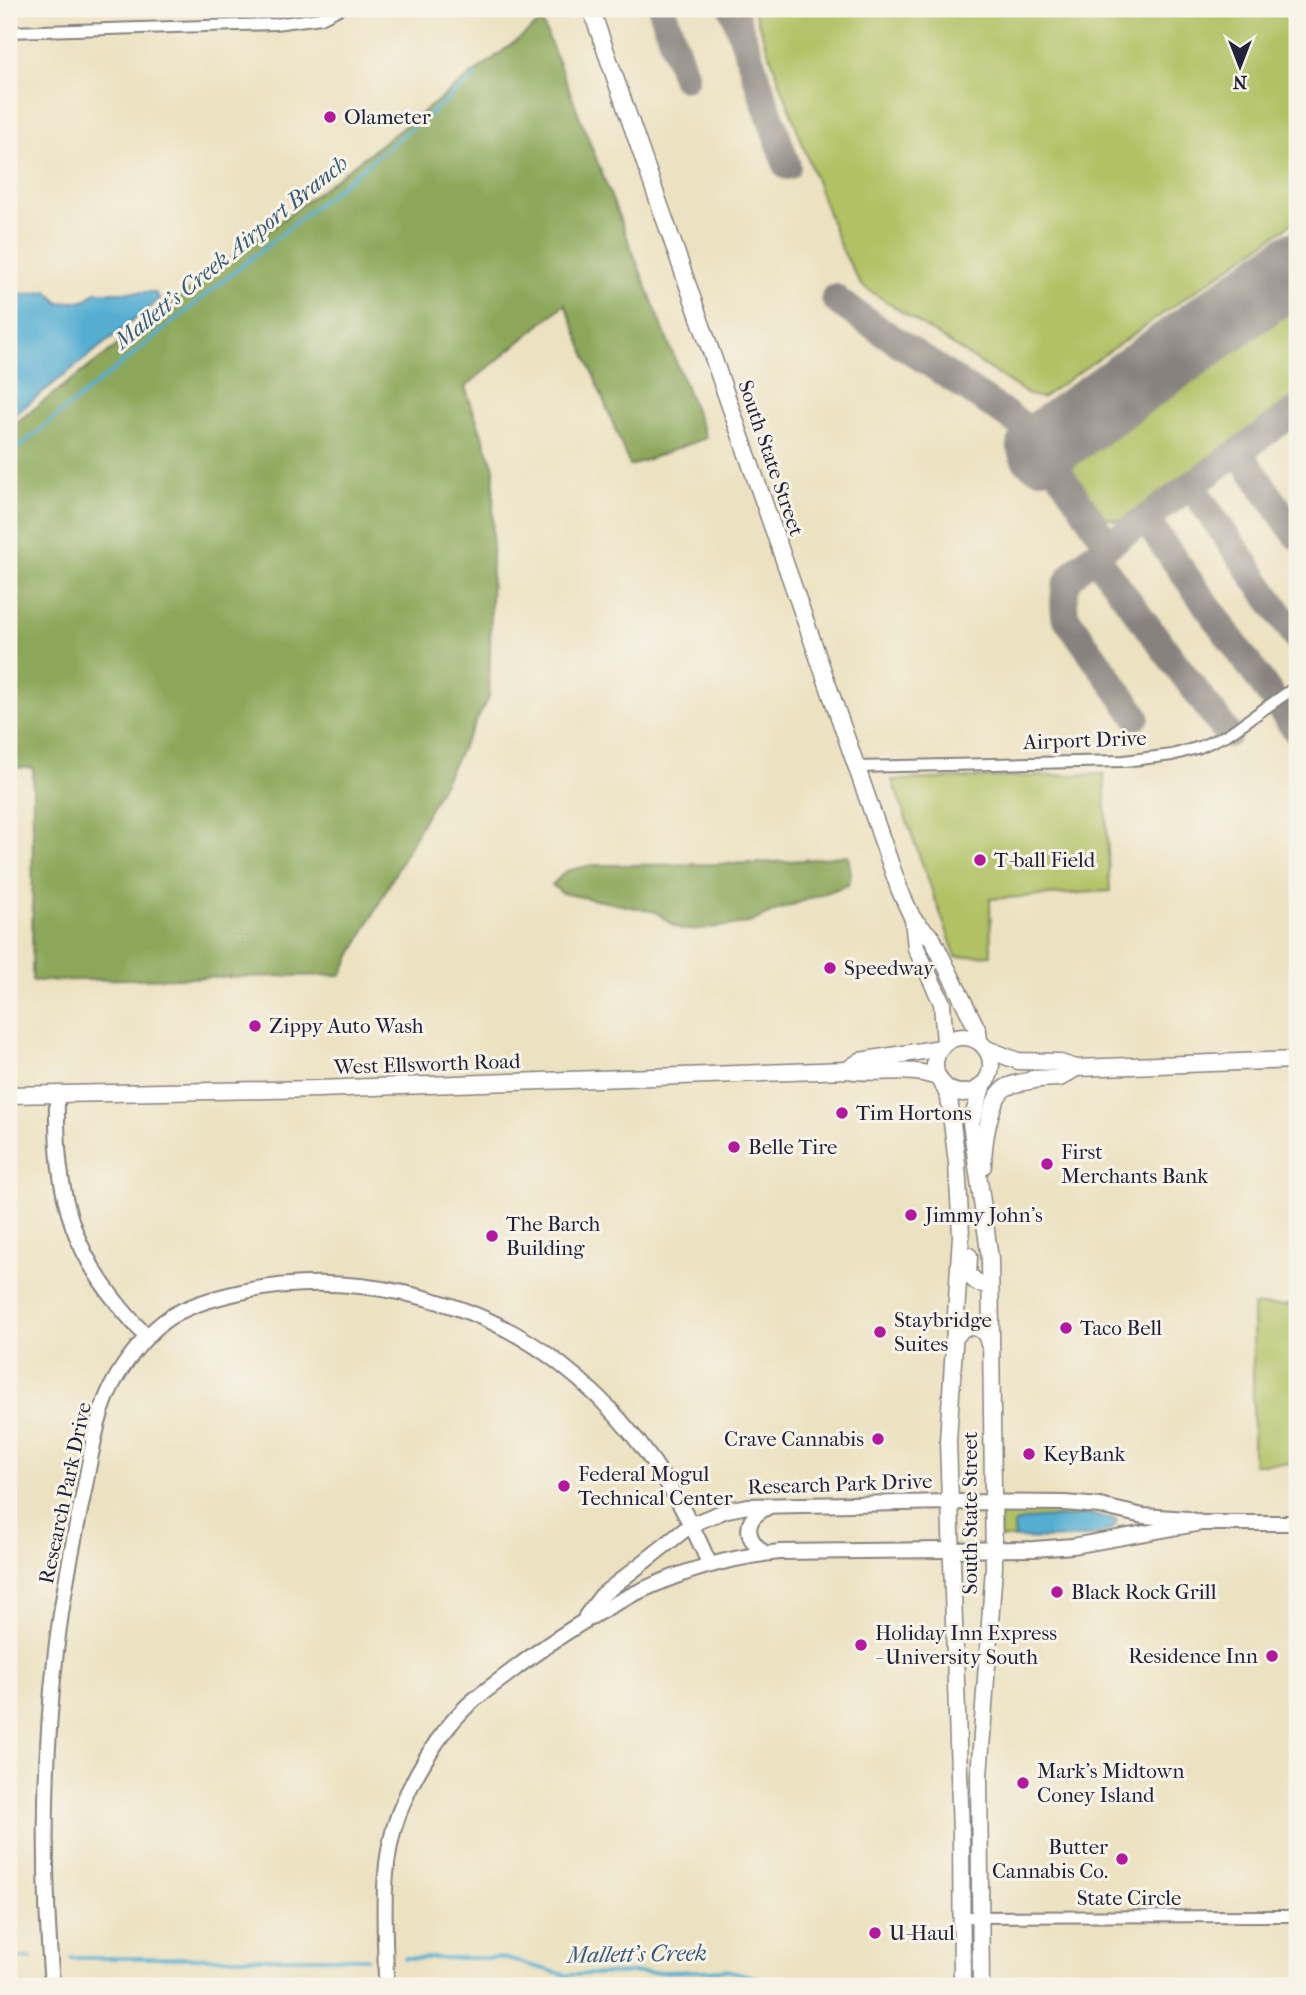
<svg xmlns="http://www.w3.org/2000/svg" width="1306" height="1995" font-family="'IM FELL French Canon',serif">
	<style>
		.green { fill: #b1c164; stroke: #6a7250; stroke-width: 2 }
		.forest { fill: #8ca75a; stroke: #57644a; stroke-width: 2 }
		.water { fill: #54aed1; stroke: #3b6886; stroke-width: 2 }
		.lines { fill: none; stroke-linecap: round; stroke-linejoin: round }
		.stream { stroke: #54aed1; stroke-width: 3.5 }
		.taxiway { stroke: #87827e; stroke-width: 28 }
		.runway { stroke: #87827e; stroke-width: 70 }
		.minor-casing { stroke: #87827e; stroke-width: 14 }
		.tertiary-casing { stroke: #87827e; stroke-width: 18 }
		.secondary-casing { stroke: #87827e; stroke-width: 19 }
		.minor { stroke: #fff; stroke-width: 10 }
		.tertiary { stroke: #fff; stroke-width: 14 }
		.secondary { stroke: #fff; stroke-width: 16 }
		.poi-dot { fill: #b5179e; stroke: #f7f3e8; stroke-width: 2.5 }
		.labels { text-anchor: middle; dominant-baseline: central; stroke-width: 6; stroke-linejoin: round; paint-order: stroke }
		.poi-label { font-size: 21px; fill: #22223b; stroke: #f7f3e8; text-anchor: start }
		.street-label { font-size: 21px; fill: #22223b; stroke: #f7f3e8 }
		.water-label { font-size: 23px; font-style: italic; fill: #365a77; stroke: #f7f3e8 }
	</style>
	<rect width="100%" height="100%" fill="#f7f3e8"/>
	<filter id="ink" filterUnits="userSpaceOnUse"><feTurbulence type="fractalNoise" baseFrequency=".0143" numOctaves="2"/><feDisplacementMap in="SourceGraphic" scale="14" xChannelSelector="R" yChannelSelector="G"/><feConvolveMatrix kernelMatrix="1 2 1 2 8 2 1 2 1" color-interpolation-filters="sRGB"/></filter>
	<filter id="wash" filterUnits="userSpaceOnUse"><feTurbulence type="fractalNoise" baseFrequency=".00686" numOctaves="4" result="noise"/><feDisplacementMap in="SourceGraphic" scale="28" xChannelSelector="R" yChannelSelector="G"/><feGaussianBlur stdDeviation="1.57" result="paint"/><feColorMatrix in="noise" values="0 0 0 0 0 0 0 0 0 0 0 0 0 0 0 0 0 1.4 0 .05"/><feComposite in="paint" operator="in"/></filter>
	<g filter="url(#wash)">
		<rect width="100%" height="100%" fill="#ece2c1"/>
		<!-- green -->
		<g class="green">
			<path d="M753,9H1297V220L1042,398L1029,395L861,285L840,246Z"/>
			<path d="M1297,294V398L1140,515C1129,519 1118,522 1107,518C1085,511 1059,478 1072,456Z"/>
			<path d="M1104,774L1110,891L990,899L991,955L956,957L892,780Z"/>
			<path d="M1297,1305V1463L1253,1464V1306Z"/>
			<path d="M1052,1510L1088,1514C1064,1522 1036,1512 1014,1526L1015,1538H1000V1511Z"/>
		</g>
		<!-- forest -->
		<g class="forest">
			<path d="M542,21L706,438L630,466L565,304L465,387L494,468L489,697L341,975L32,981L33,768L9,767V428Z"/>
			<path d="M848,855L851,873L848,885L775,911L749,923L694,930H683L672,925L656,912L562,893L552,885L566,871L592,865C677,864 763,867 848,855Z"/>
		</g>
		<!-- water -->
		<g class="water">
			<path d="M47,291L59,303L84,301L96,292H154L160,299L9,419V293L31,294Z"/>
			<path d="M1088,1514L1116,1519L1117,1523C1107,1543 1037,1538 1015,1538L1014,1525C1036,1512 1064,1522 1088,1514Z"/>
		</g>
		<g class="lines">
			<!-- stream -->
			<g class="stream">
				<path d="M9,455L476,76"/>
				<path d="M9,1958H31"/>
				<path d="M71,1958H367"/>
				<path d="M405,1958H503L566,1975L726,1970L786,1984"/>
				<path d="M819,1984H903L906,1986"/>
			</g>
			<!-- taxiway -->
			<g class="taxiway">
				<path d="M662,9L685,77"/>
				<path d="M733,9L787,166"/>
				<path d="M835,298L841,304L1031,431L1108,545"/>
				<path d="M1239,452L1297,536"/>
				<path d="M1191,486L1297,638"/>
				<path d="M1145,519L1297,732"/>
				<path d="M1094,555L1228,734"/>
				<path d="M1136,716L1065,616C1061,581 1069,577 1094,555L1297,410"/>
			</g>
			<!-- runway -->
			<path class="runway" d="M1042,447L1297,266"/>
		</g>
	</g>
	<g filter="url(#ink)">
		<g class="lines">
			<!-- minor casing -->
			<g class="minor-casing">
				<g id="minor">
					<path d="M9,32L275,24L321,18L339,9"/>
					<path d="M856,767L1124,761L1172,755L1200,747L1228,734L1297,686"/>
					<path d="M962,1917L1297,1916"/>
				</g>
			</g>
			<!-- tertiary casing -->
			<g class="tertiary-casing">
				<g id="tertiary">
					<path d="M57,1094C55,1201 72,1259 147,1337"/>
					<path d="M764,1553C744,1537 743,1519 768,1507"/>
					<path d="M586,1616L602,1595L692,1524L727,1510L748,1506L950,1502L1065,1503L1100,1506L1143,1516L1188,1519L1201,1523H1297"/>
					<path d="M52,1986C43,1875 43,1762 56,1651C62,1599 72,1547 83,1496C91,1457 96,1412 116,1378C129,1356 149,1331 170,1317C191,1304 218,1297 241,1292C347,1269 473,1296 559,1363C628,1416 675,1484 709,1563"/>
					<path d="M386,1986C386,1929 378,1868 399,1813C413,1776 438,1734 467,1706C482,1692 501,1680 517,1667C597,1607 679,1562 780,1552L1034,1549L1073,1546L1201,1523"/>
				</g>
			</g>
			<!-- secondary casing -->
			<g class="secondary-casing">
				<g id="secondary">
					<path d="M591,9L900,891L913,919L932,938L978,1031L979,1041"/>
					<path d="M913,919L916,948L942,1003L945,1043"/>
					<circle cx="963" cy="1065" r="28"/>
					<path d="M987,1049L1018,1061L1057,1062L1076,1068L1297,1060"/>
					<path d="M847,1070L860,1061L941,1048"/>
					<path d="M1032,1079L1060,1078L1076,1068"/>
					<path d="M943,1084L949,1098L957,1163L961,1235L948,1441L961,1834L962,1986"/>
					<path d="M9,1095L318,1089L847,1070C877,1076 911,1065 939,1078"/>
					<path d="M983,1166C983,1147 989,1096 1007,1087C1017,1082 1030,1081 1041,1079"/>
					<path d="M969,1256L968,1275L978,1283L990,1285"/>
					<path d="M954,1339L963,1328C977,1325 986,1329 989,1344"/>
					<path d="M981,1986L979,1776L994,1567L990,1259L971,1123L983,1084"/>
				</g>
			</g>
			<!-- minor -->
			<use href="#minor" class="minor"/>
			<!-- tertiary -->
			<use href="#tertiary" class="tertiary"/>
			<!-- secondary -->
			<use href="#secondary" class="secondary"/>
		</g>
	</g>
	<!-- markers -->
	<g class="poi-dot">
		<circle cx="330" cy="117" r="7"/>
		<circle cx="980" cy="860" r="7"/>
		<circle cx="830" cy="968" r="7"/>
		<circle cx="255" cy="1026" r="7"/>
		<circle cx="842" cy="1113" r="7"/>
		<circle cx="734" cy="1147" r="7"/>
		<circle cx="1047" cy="1164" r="7"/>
		<circle cx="911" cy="1215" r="7"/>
		<circle cx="492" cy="1236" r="7"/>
		<circle cx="1066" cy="1328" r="7"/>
		<circle cx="880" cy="1332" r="7"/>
		<circle cx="878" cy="1439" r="7"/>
		<circle cx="1029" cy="1454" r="7"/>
		<circle cx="564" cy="1486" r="7"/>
		<circle cx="1057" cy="1592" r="7"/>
		<circle cx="861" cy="1645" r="7"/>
		<circle cx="1272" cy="1656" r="7"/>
		<circle cx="1023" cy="1783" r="7"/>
		<circle cx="1122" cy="1859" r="7"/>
		<circle cx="875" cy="1933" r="7"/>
	</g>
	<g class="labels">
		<!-- poi labels -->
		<g class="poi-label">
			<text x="344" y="117">Olameter</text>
			<text x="994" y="860">T-ball Field</text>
			<text x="844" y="968">Speedway</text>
			<text x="269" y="1026">Zippy Auto Wash</text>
			<text x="856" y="1113">Tim Hortons</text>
			<text x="748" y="1147">Belle Tire</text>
			<text x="1061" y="1152">First<tspan x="1061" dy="24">Merchants Bank</tspan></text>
			<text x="925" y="1215">Jimmy John's</text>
			<text x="506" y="1224">The Barch<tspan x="506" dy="24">Building</tspan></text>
			<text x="894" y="1320">Staybridge<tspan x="894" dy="24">Suites</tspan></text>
			<text x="1080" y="1328">Taco Bell</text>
			<text x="864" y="1439" text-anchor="end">Crave Cannabis</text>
			<text x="1043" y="1454">KeyBank</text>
			<text x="578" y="1474">Federal Mogul<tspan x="578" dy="24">Technical Center</tspan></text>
			<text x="1071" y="1592">Black Rock Grill</text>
			<text x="875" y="1633">Holiday Inn Express<tspan x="875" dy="24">- University South</tspan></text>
			<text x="1258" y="1656" text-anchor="end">Residence Inn</text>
			<text x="1037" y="1771">Mark's Midtown<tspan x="1037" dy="24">Coney Island</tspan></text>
			<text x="1108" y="1847" text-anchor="end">Butter<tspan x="1108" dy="24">Cannabis Co.</tspan></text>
			<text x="889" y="1933">U-Haul</text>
		</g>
		<!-- street labels -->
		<g class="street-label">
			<text transform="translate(771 458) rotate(71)">South State Street</text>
			<text transform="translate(1085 740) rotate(-2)">Airport Drive</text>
			<text transform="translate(427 1064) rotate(-2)">West Ellsworth Road</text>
			<text transform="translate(840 1484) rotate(-2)">Research Park Drive</text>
			<text transform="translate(65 1493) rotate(-78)">Research Park Drive</text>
			<text transform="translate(970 1513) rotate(-90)">South State Street</text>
			<text x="1129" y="1898">State Circle</text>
		</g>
		<!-- water labels -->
		<g class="water-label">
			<text transform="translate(231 252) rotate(-39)">Mallett's Creek Airport Branch</text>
			<text transform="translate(637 1954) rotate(-1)">Mallett's Creek</text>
		</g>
	</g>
	<!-- margin -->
	<rect width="1306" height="1995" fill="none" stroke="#f7f3e8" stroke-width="35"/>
	<!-- north arrow -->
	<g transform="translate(1240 66) rotate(180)" stroke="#f7f3e8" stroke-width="5" paint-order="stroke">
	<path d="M0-5L12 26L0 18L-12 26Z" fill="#22223b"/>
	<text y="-10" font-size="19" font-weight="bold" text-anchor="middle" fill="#22223b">N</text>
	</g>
</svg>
